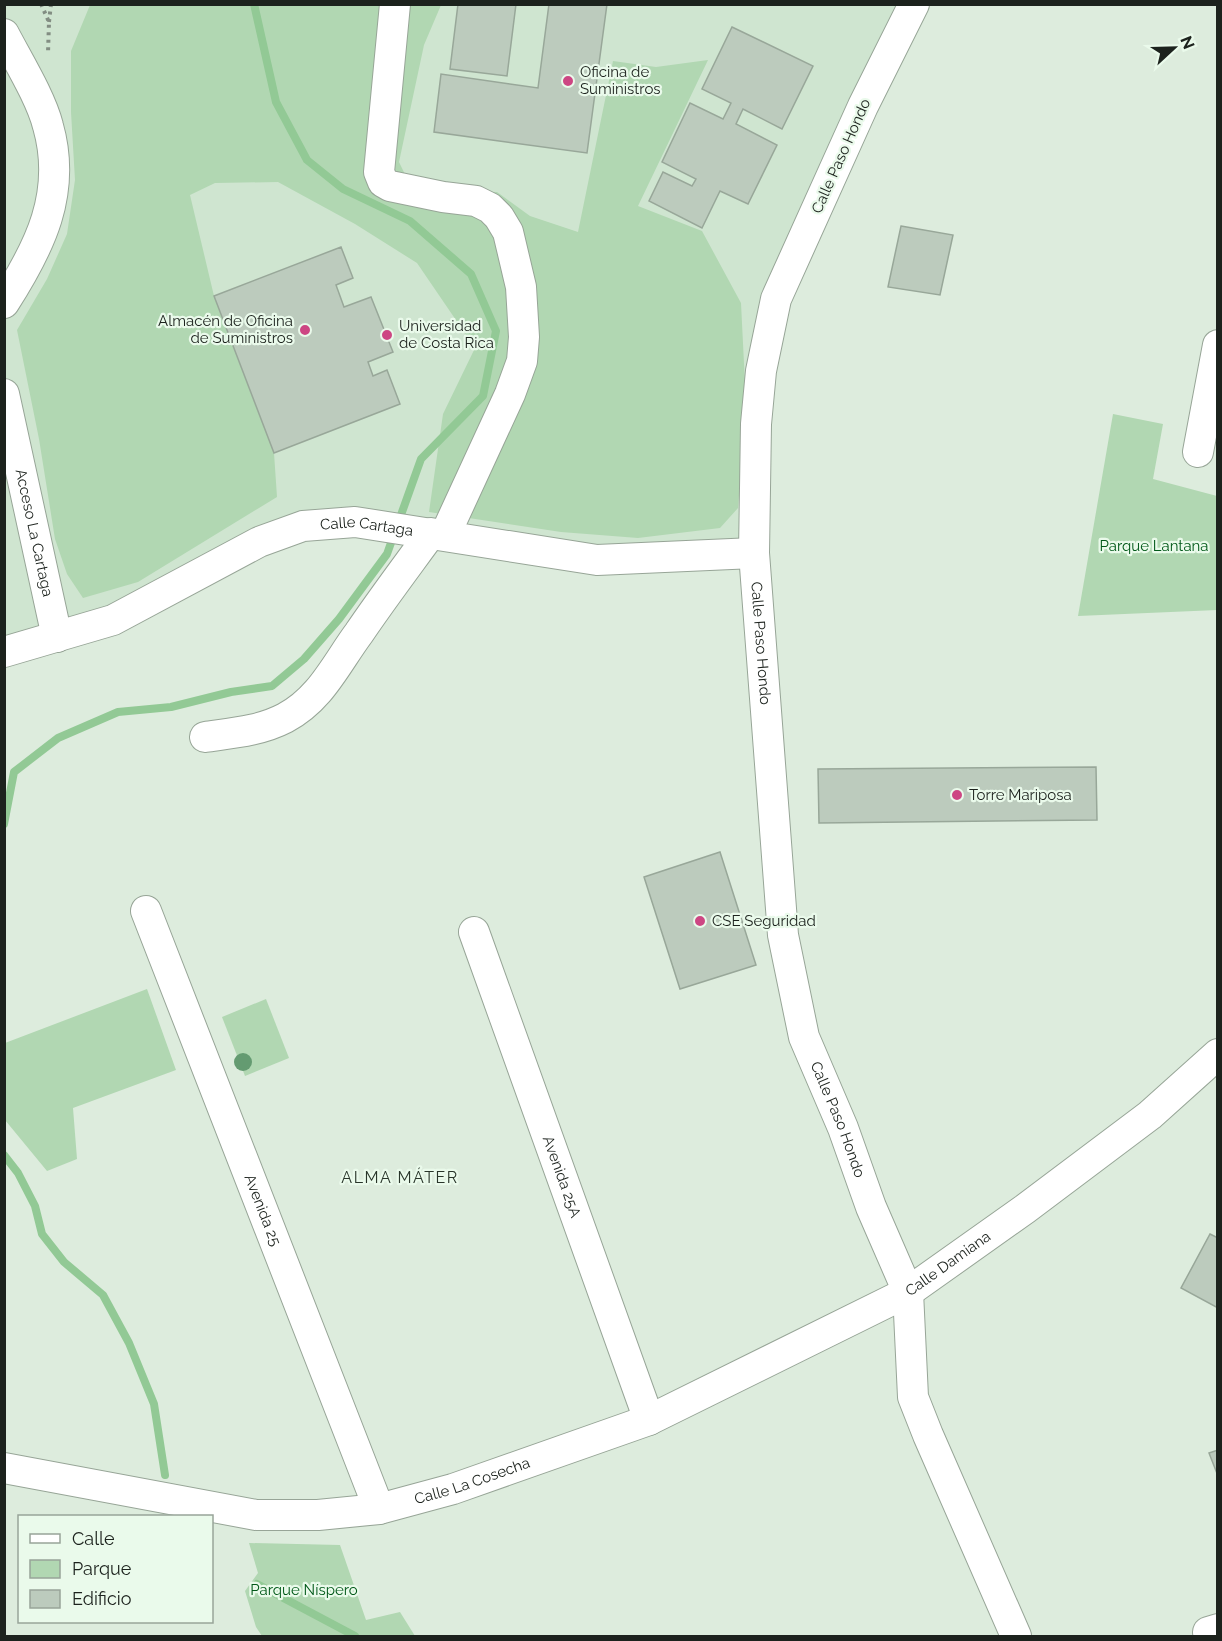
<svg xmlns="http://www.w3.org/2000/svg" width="1222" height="1641" font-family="Raleway,sans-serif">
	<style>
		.built { fill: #cfe5d0 }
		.green { fill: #b1d7b2 }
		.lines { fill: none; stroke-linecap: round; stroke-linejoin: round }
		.stream { stroke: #92c995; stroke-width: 8 }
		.building { fill: #bccbbd; stroke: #98a799; stroke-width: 1.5 }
		.minor-casing { stroke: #97a597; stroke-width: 32 }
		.path { stroke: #828d82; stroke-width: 4; stroke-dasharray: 3 4.5; stroke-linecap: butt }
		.minor { stroke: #fff; stroke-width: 30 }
		.tree { fill: #649b71 }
		.poi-dot { fill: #cd4683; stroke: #eafaeb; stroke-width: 2 }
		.labels { text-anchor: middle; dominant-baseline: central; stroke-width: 4.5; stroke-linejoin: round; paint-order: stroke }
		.poi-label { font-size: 15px; fill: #1c221d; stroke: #eafaeb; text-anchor: start }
		.street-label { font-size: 15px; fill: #1c221d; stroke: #eafaeb }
		.park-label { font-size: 15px; fill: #015818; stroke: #eafaeb }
		.neighbourhood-label { font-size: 16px; letter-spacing: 1.5px; fill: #29352a; stroke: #eafaeb }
	</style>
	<rect width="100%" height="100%" fill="#ddecdd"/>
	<!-- built -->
	<path class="built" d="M5,5H914L776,299L754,553L597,560L355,522L5,652Z"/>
	<!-- green -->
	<g class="green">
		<path d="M90,5H441L424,45L399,162L413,191L497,192L530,216L578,232L613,61L656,67L708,60L638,206L702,231L741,303L746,404L738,508L720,528L638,538L561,532L429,512L443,414L475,348L417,263L355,224L278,182L215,183L190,195L214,296L274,453L277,497L138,582L83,598L67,574L55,539L39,439L17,330L47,279L67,234L75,180L71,112V51Z"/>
		<path d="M1113,414L1163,424L1153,479L1217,496V610L1078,616Z"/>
		<path d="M147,989L176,1070L73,1108L77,1159L47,1171L5,1120V1043Z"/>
		<path d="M266,999L289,1058L245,1076L222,1017Z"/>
		<path d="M249,1543L340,1545L366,1620L400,1612L415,1636H262L256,1627L245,1591L258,1573Z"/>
	</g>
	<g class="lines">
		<!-- stream -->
		<g class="stream">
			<path d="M4,824L14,772L58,738L118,712L171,707L231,692L272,686L304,659L339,619L387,554L421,459L483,396L496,331L471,274L410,221L343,189L307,160L276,102L254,4"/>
			<path d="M4,1155L18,1173L35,1206L42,1234L64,1262L103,1295L129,1343L154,1404L165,1475"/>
			<path d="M257,1584L355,1636"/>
		</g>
	</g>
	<!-- building -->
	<g class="building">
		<path d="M458,4H516L507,76L450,69Z"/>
		<path d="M549,4H607L587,153L434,132L441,74L538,88Z"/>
		<path d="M732,27L813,66L782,129L743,109L736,124L777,145L748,204L720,191L702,228L649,201L663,172L692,186L696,179L662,162L690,103L723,119L731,103L702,89Z"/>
		<path d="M901,226L953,235L940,295L888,287Z"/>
		<path d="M341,247L353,278L336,285L344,307L371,297L393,352L368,362L373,376L387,370L400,404L274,453L214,296Z"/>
		<path d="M1096,767L1097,820L819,823L818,769Z"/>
		<path d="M720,852L756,965L680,989L644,877Z"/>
		<path d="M1210,1234L1218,1238V1308L1181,1288Z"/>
		<path d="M1218,1450V1476L1209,1453Z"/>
	</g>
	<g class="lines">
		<!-- minor casing -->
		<g class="minor-casing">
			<g id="minor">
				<path d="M395,4L379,172L383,182L390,186L443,197L476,201L490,208L499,217L508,232L521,287L524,337L522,361L510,394L445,535"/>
				<path id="s1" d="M914,4L863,106L776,299L761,371L756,424L754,553L783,935L804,1037L843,1128L871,1207L908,1292L913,1397L928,1435L1016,1636"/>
				<path d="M4,34C18,61 41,98 48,126C67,193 40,247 4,303"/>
				<path id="s2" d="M4,394L57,637"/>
				<path d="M1198,452L1218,345"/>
				<path id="s3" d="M4,652L113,620L259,542L303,526L355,522L597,560L754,553"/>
				<path d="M205,737C233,733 260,731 285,718C321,699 336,664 359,633C382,599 407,566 431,533"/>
				<path id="s4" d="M146,911L379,1509"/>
				<path id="s5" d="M474,932L649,1420"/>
				<path id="s6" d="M4,1468L256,1515H318L379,1509L453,1489L649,1420L908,1292L1025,1209L1150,1115L1218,1054"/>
				<path d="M1208,1632L1218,1629"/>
			</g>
		</g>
		<!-- path -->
		<g class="path">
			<path d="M41,4L49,22L48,53"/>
			<path d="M49,22L51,4"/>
		</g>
		<!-- minor -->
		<use href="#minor" class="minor"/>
	</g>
	<!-- trees -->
	<circle class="tree" cx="243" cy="1062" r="9"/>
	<!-- markers -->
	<g class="poi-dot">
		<circle cx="568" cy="81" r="6"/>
		<circle cx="305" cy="330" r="6"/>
		<circle cx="387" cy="335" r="6"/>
		<circle cx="957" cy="795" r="6"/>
		<circle cx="700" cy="921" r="6"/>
	</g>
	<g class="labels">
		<!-- poi labels -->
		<g class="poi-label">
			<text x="580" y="72">Oficina de<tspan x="580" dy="17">Suministros</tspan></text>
			<text x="293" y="321" text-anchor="end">Almacén de Oficina<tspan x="293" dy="17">de Suministros</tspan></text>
			<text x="399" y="326">Universidad<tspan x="399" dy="17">de Costa Rica</tspan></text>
			<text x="969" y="795">Torre Mariposa</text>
			<text x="712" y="921">CSE Seguridad</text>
		</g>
		<!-- street labels -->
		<g class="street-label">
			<text transform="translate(841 156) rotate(-66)">Calle Paso Hondo</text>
			<text stroke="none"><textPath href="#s3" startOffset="390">Calle Cartaga</textPath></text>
			<text stroke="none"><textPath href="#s2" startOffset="142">Acceso La Cartaga</textPath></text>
			<text stroke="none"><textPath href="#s1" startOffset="672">Calle Paso Hondo</textPath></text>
			<text stroke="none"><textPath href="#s1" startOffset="1158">Calle Paso Hondo</textPath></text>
			<text stroke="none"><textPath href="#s5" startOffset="260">Avenida 25A</textPath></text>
			<text stroke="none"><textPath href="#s4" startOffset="321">Avenida 25</textPath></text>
			<text stroke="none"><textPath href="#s6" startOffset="1002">Calle Damiana</textPath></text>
			<text stroke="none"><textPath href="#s6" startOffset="477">Calle La Cosecha</textPath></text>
		</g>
		<!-- park labels -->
		<g class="park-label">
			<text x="1154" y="546">Parque Lantana</text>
			<text x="304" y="1590">Parque Níspero</text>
		</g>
		<!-- neighbourhood labels -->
		<g class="neighbourhood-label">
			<text x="400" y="1177">ALMA MÁTER</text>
		</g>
	</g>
	<!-- border -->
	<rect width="1222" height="1641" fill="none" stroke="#1c221d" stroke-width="12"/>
	<!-- legend -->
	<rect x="18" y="1515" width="195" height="108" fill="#eafaeb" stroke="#98a499" stroke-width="1.5"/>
	<rect x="30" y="1534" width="30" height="9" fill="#ffffff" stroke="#98a499" stroke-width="1.5"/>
	<text x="72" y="1545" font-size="18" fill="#1c221d">Calle</text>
	<rect x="30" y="1560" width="30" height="18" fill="#b1d7b2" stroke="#98a499" stroke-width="1.5"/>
	<text x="72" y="1575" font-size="18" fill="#1c221d">Parque</text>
	<rect x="30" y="1590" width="30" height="18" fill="#bccbbd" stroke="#98a499" stroke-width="1.5"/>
	<text x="72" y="1605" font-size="18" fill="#1c221d">Edificio</text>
	<!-- north arrow -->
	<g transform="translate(1174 48) rotate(68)" stroke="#eafaeb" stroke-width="4.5" paint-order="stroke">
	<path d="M0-4.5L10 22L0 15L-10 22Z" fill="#1c221d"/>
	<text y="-9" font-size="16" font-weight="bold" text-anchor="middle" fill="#1c221d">N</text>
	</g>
</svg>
